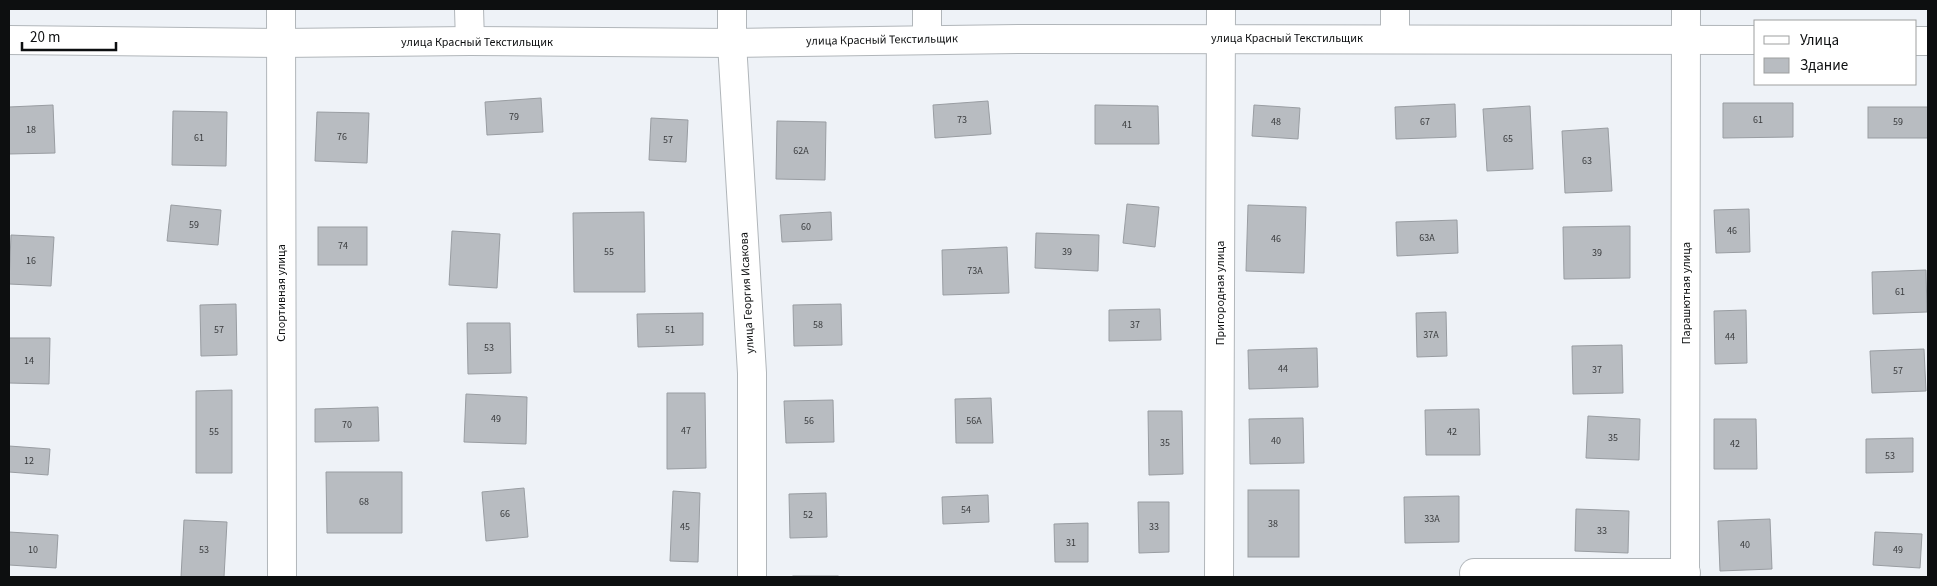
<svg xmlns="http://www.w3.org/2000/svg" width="1937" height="586" font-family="'Source Sans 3',sans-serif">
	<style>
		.building { fill: #b8bcc1; stroke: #999da2 }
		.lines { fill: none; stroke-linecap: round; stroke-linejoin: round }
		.minor-casing { stroke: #b1b6ba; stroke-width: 30 }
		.minor { stroke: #fff; stroke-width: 28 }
		.labels { text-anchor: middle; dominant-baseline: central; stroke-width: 5; stroke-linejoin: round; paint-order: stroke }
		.number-label { font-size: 10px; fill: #383a3c }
		.street-label { font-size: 12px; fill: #0d0f10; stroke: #fff }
	</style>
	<rect width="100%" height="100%" fill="#eef2f7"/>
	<!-- building -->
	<g class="building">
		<path d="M541,98L543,132L487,135L485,102Z"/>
		<path d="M988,101L991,134L935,138L933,105Z"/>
		<path d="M1723,103H1793V137L1723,138Z"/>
		<path d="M1455,104L1456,137L1396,139L1395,107Z"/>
		<path d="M53,105L55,153L9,154V107Z"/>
		<path d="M1095,105L1158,106L1159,144H1095Z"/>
		<path d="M1254,105L1300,108L1298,139L1252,136Z"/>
		<path d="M1530,106L1533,169L1487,171L1483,109Z"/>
		<rect x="1868" y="107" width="60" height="31"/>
		<path d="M173,111L227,112L226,166L172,165Z"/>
		<path d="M317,112L369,113L367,163L315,161Z"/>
		<path d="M651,118L688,120L686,162L649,160Z"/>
		<path d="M777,121L826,122L825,180L776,179Z"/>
		<path d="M1608,128L1612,191L1565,193L1562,131Z"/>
		<path d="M1127,204L1159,207L1155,247L1123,243Z"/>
		<path d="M171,205L221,210L218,245L167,241Z"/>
		<path d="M1248,205L1306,207L1304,273L1246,271Z"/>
		<path d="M1749,209L1750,252L1716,253L1714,210Z"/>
		<path d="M644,212L645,292H574L573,213Z"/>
		<path d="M831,212L832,240L782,242L780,215Z"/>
		<path d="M1457,220L1458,253L1397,256L1396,222Z"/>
		<path d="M1630,226V278L1564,279L1563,227Z"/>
		<rect x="318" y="227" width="49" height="38"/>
		<path d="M452,231L500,234L497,288L449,285Z"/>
		<path d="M1036,233L1099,235L1098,271L1035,268Z"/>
		<path d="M11,235L54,237L51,286L9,284Z"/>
		<path d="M1007,247L1009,293L943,295L942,250Z"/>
		<path d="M1926,270L1927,312L1873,314L1872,272Z"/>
		<path d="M236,304L237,355L201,356L200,305Z"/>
		<path d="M841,304L842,345L794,346L793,305Z"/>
		<path d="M1160,309L1161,340L1109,341V310Z"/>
		<path d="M1746,310L1747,363L1715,364L1714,311Z"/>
		<path d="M1446,312L1447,356L1417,357L1416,313Z"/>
		<path d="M703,313V345L638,347L637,314Z"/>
		<path d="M467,323H510L511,373L468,374Z"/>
		<path d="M9,338H50L49,384L9,383Z"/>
		<path d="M1622,345L1623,393L1573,394L1572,346Z"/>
		<path d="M1317,348L1318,387L1249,389L1248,350Z"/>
		<path d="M1924,349L1926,391L1872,393L1870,351Z"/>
		<path d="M232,390V473H196V391Z"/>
		<path d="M667,393H705L706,468L667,469Z"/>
		<path d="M466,394L527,397L526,444L464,442Z"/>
		<path d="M991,398L993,443H956L955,399Z"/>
		<path d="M833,400L834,442L786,443L784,401Z"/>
		<path d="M378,407L379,441L315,442V409Z"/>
		<path d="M1479,409L1480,455H1426L1425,410Z"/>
		<path d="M1148,411H1182L1183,474L1149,475Z"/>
		<path d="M1588,416L1640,419L1639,460L1586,458Z"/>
		<path d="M1303,418L1304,463L1250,464L1249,419Z"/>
		<path d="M1714,419H1756L1757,469H1714Z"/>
		<path d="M1913,438V472L1866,473V439Z"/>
		<path d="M9,446L50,449L48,475L9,472Z"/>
		<path d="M326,472H402V533H327Z"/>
		<path d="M524,488L528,537L486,541L482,492Z"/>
		<rect x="1248" y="490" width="51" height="67"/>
		<path d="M673,491L700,493L698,562L670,561Z"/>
		<path d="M826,493L827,537L790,538L789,494Z"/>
		<path d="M988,495L989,522L943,524L942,497Z"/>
		<path d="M1459,496V542L1405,543L1404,497Z"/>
		<path d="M1138,502H1169V552L1139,553Z"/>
		<path d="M1576,509L1629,511L1628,553L1575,551Z"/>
		<path d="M1770,519L1772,569L1720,571L1718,521Z"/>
		<path d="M184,520L227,522L224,577H181Z"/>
		<path d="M1088,523V562H1055L1054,524Z"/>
		<path d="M9,532L58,535L56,568L9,565Z"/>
		<path d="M1875,532L1922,534L1920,568L1873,565Z"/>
		<rect x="793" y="576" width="45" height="1"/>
	</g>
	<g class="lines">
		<!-- minor casing -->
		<g class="minor-casing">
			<g id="minor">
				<path d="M281,9L282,577"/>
				<path d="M469,9L470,41"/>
				<path d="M732,9V43L752,373V577"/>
				<path d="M1395,9V39"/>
				<path d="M927,39V9"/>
				<path d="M9,40L281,43L470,41L732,43L1020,39L1756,40"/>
				<path d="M1916,41H1928"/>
				<path d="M1474,573H1686"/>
				<path d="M1219,577L1221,9"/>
				<path d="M1685,577L1686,9"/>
			</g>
		</g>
		<!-- minor -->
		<use href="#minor" class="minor"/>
	</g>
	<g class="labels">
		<!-- number labels -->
		<g class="number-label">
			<text x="514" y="117">79</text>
			<text x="962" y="120">73</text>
			<text x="1758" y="120">61</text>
			<text x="1276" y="122">48</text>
			<text x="1425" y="122">67</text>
			<text x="1898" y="122">59</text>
			<text x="1127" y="125">41</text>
			<text x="31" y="130">18</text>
			<text x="342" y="137">76</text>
			<text x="199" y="138">61</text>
			<text x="1508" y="139">65</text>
			<text x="668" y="140">57</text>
			<text x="801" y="151">62А</text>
			<text x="1587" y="161">63</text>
			<text x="194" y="225">59</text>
			<text x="806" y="227">60</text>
			<text x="1732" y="231">46</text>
			<text x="1427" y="238">63А</text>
			<text x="1276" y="239">46</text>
			<text x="343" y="246">74</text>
			<text x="609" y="252">55</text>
			<text x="1067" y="252">39</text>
			<text x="1597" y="253">39</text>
			<text x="31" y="261">16</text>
			<text x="975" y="271">73А</text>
			<text x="1900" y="292">61</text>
			<text x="818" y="325">58</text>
			<text x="1135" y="325">37</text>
			<text x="219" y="330">57</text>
			<text x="670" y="330">51</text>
			<text x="1431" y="335">37А</text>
			<text x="1730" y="337">44</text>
			<text x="489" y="348">53</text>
			<text x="29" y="361">14</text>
			<text x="1283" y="369">44</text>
			<text x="1597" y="370">37</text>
			<text x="1898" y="371">57</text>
			<text x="496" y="419">49</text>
			<text x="809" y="421">56</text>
			<text x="974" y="421">56А</text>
			<text x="347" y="425">70</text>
			<text x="686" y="431">47</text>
			<text x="214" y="432">55</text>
			<text x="1452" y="432">42</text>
			<text x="1613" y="438">35</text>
			<text x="1276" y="441">40</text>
			<text x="1165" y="443">35</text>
			<text x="1735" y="444">42</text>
			<text x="1890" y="456">53</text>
			<text x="29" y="461">12</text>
			<text x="364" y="502">68</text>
			<text x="966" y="510">54</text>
			<text x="505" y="514">66</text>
			<text x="808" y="515">52</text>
			<text x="1432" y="519">33А</text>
			<text x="1273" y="524">38</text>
			<text x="685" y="527">45</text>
			<text x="1154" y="527">33</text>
			<text x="1602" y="531">33</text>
			<text x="1071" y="543">31</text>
			<text x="1745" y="545">40</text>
			<text x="33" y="550">10</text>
			<text x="204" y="550">53</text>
			<text x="1898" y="550">49</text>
		</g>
		<!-- street labels -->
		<g class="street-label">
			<text x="1287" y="38">улица Красный Текстильщик</text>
			<text transform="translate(882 40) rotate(-1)">улица Красный Текстильщик</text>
			<text x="477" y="42">улица Красный Текстильщик</text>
			<text transform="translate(281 293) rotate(-90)">Спортивная улица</text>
			<text transform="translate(747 293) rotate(-93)">улица Георгия Исакова</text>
			<text transform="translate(1220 293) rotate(-90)">Пригородная улица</text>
			<text transform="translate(1686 293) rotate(-90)">Парашютная улица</text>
		</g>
	</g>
	<!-- border -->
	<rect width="1937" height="586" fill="none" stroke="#0d0f10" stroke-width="20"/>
	<!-- legend -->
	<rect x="1754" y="20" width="162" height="65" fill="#ffffff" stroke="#9e9f9f"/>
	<rect x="1764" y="36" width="25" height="8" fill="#ffffff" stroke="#9e9f9f"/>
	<text x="1800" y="45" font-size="15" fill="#0d0f10">Улица</text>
	<rect x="1764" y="58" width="25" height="15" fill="#b8bcc1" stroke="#9e9f9f"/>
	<text x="1800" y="70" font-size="15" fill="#0d0f10">Здание</text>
	<!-- scale -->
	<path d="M22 42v8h94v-8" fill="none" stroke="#0d0f10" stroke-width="2.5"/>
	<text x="30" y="42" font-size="15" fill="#0d0f10" stroke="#ffffff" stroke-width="4" paint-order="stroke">20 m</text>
</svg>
